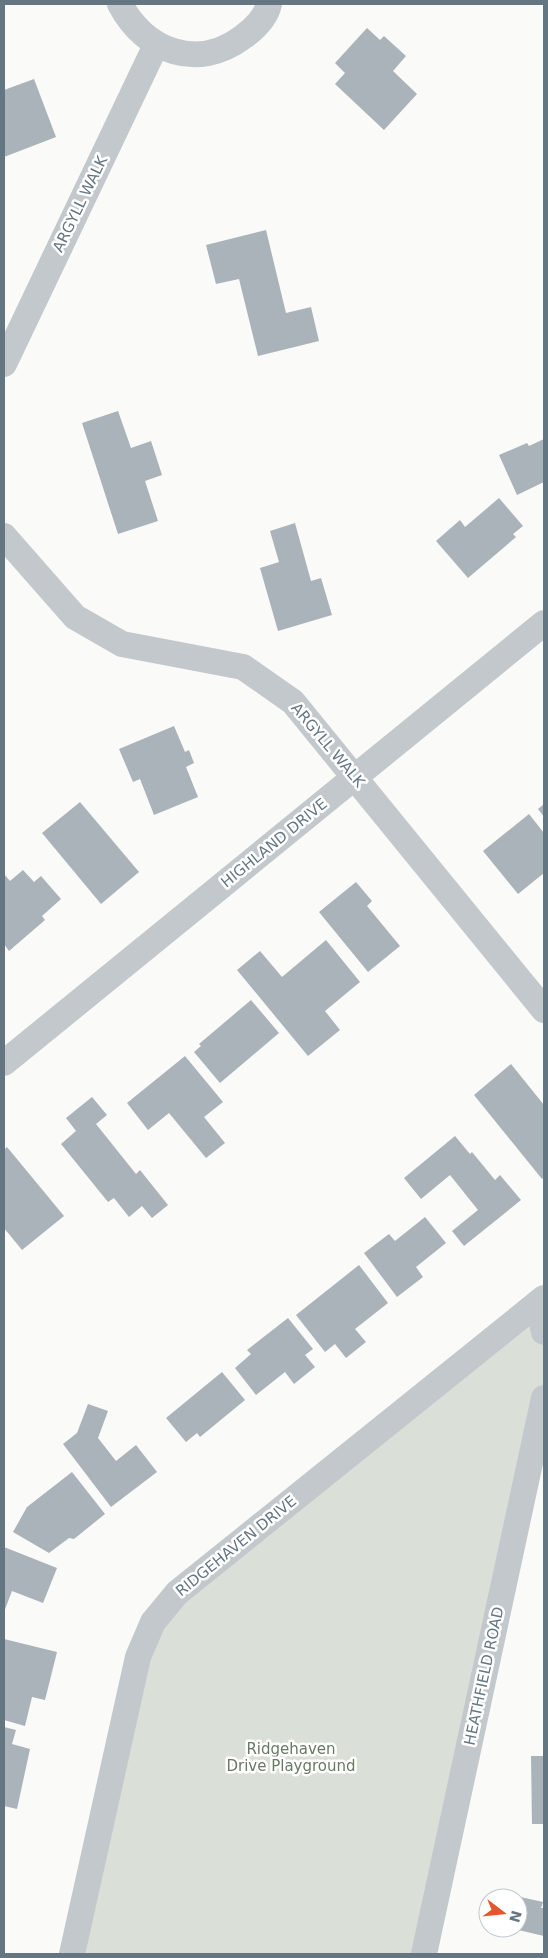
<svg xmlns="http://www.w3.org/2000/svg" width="548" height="1958" font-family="'DejaVu Sans',sans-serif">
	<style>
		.green { fill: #dadfd7 }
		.building { fill: #aab3b9 }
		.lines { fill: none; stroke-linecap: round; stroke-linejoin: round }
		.minor { stroke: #c3c8cc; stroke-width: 26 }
		.labels { text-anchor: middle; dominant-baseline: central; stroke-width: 5; stroke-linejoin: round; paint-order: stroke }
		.street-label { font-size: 15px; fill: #657683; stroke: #fff }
		.park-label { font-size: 15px; fill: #687a64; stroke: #fff }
	</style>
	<rect width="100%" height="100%" fill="#fafaf8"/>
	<!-- green -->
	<path class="green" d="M538,1303L544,1332V1398L424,1954H72L153,1622Z"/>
	<!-- building -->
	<g class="building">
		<path d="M367,28L380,40L384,36L406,56L393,71L417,94L384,130L335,84L345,73L335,63Z"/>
		<path d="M34,79L56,137L4,157V90Z"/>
		<path d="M266,230L286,313L311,307L319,341L258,356L239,279L216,284L206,245Z"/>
		<path d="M118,411L131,448L151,441L162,475L145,481L158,521L118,534L82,423Z"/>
		<path d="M544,439V482L517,495L499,455L527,443L529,446Z"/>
		<path d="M499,498L523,526L513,534L516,537L468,578L436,541L460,520L465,527Z"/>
		<path d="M295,523L311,581L321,578L332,615L278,631L260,568L279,562L270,531Z"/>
		<path d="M174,726L185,752L189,750L194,763L186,767L198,797L154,815L140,779L133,782L119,749Z"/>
		<path d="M80,802L139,872L101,904L42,833Z"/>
		<path d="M544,804V817L538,809Z"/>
		<path d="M529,814L544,833V873L518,894L483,851Z"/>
		<path d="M23,870L34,882L41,876L61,899L42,916L45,920L9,951L4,944V874L10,881Z"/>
		<path d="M356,882L372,901L367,906L400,946L368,972L319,912Z"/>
		<path d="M326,940L360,982L325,1011L340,1030L308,1056L237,970L260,951L282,977Z"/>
		<path d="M251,1000L279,1033L220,1083L194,1052L201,1046L199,1044Z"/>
		<path d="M185,1056L223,1102L204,1117L225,1143L206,1158L169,1113L148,1130L127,1103Z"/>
		<path d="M511,1064L544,1105V1177L542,1179L474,1095Z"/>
		<path d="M92,1097L107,1115L96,1124L136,1174L140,1170L168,1205L152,1218L142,1206L129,1217L114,1198L108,1202L61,1144L76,1131L66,1118Z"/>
		<path d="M455,1136L470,1154L472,1152L495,1180L500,1175L521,1200L464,1246L452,1231L478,1210L450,1175L421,1199L404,1178Z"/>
		<path d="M7,1147L64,1216L22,1250L4,1228V1150Z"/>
		<path d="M425,1217L446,1243L416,1267L423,1277L397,1297L364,1253L389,1234L395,1241Z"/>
		<path d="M359,1265L388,1303L355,1329L366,1342L346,1358L335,1344L325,1352L296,1315Z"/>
		<path d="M288,1318L313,1349L305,1355L315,1367L294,1384L285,1372L256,1395L235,1368L251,1354L247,1350Z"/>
		<path d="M222,1372L245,1400L200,1437L197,1433L186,1442L166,1418Z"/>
		<path d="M88,1404L108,1411L98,1438L116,1461L136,1445L157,1472L111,1507L63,1444L77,1433Z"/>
		<path d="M72,1472L105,1514L74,1539L69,1538L49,1553L13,1532L27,1507Z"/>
		<path d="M4,1547L57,1568L43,1603L12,1591L4,1612Z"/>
		<path d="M4,1639L57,1652L45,1700L32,1697L25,1726L4,1720Z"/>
		<path d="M4,1727L16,1730L12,1744L30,1749L17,1809L4,1806Z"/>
		<path d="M531,1756H544V1824H532Z"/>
		<path d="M516,1896L543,1902L541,1908H544V1936L514,1929L518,1928V1898H516Z"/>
	</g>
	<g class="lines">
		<!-- minor -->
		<g class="minor">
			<path d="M120,4C145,52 198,71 243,37C254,29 266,17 269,4"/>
			<path d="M4,364L156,45"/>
			<path d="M4,536L75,617L122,644L243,667L293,702L544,1010"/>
			<path d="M4,1063L544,623"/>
			<path d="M538,1303L544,1332"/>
			<path d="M72,1954L138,1657L153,1622L177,1593L544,1298"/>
			<path d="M424,1954L544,1398"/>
		</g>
	</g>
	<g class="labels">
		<!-- street labels -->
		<g class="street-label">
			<text transform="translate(80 204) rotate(-64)">ARGYLL WALK</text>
			<text transform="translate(328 745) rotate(50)">ARGYLL WALK</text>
			<text transform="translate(274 843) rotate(-39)">HIGHLAND DRIVE</text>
			<text transform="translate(236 1546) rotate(-39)">RIDGEHAVEN DRIVE</text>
			<text transform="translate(484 1676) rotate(-78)">HEATHFIELD ROAD</text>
		</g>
		<!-- park labels -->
		<g class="park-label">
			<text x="291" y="1749">Ridgehaven<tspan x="291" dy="17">Drive Playground</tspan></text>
		</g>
	</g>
	<!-- border -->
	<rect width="548" height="1958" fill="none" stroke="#657683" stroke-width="10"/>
	<!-- north arrow -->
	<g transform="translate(503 1913) rotate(106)"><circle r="24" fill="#ffffff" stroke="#c1c8cd"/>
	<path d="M0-4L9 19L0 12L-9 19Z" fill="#e4572e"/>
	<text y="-8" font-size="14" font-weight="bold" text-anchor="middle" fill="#657683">N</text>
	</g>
</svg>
